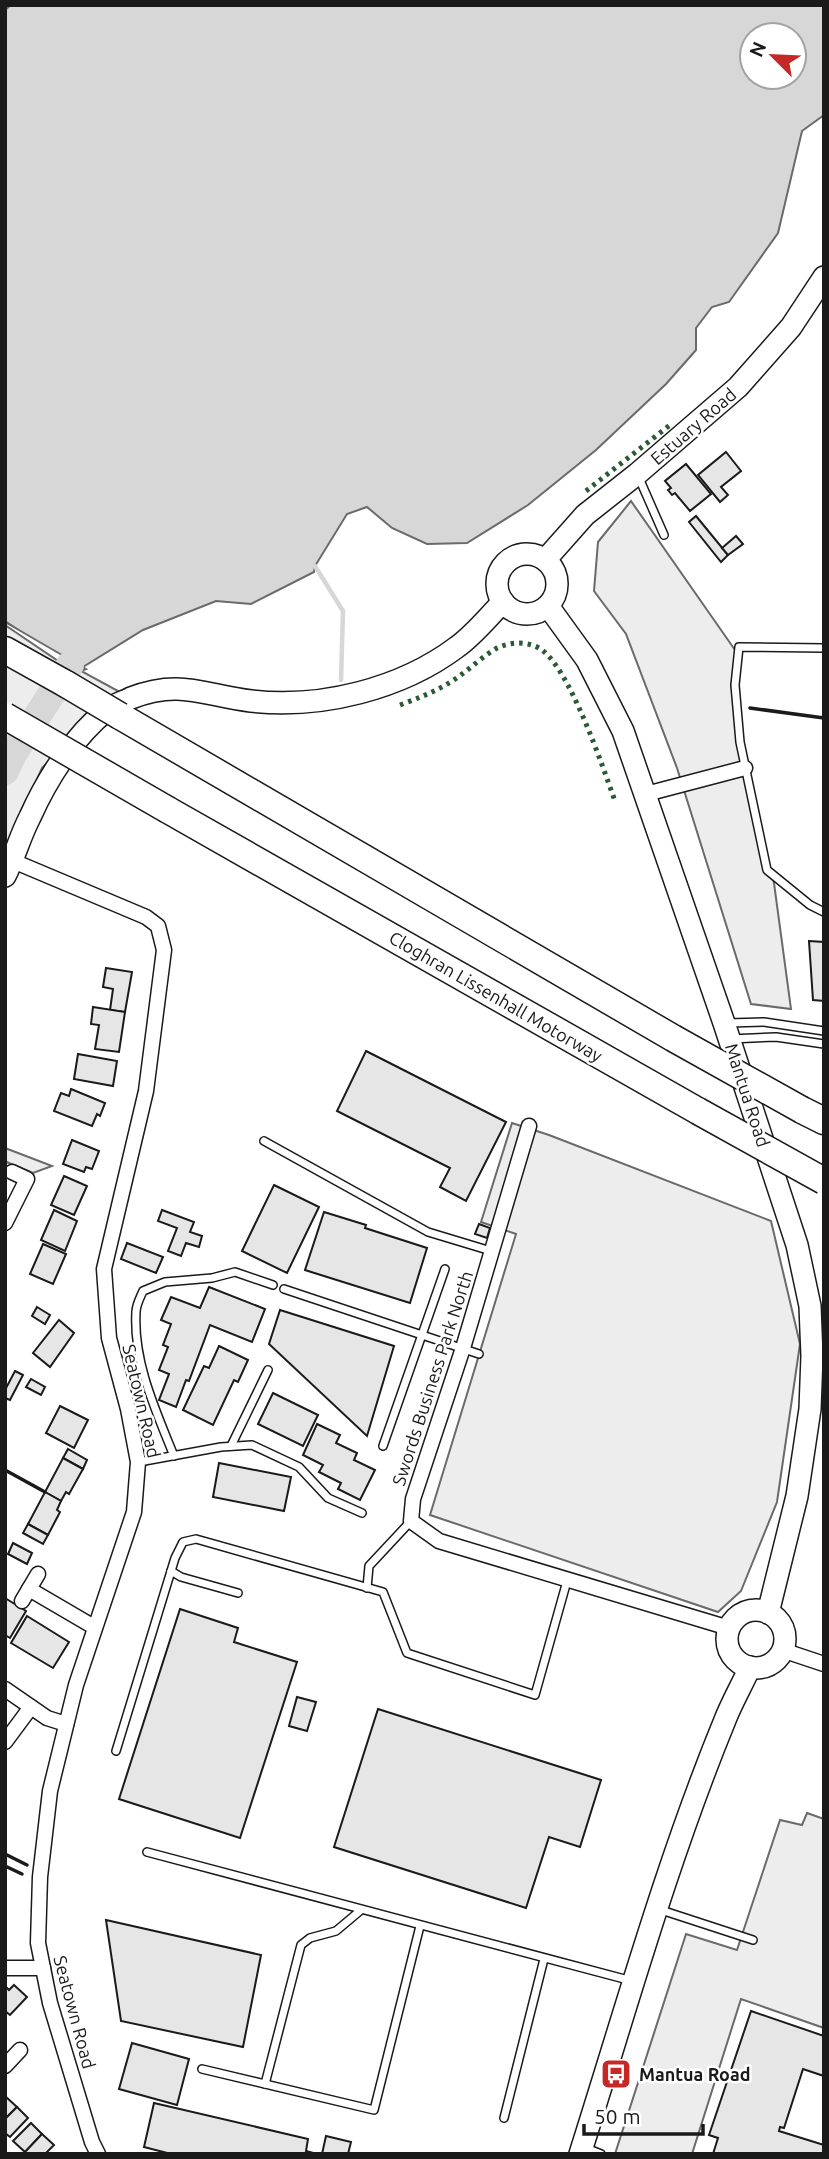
<svg xmlns="http://www.w3.org/2000/svg" width="829" height="2159" font-family="Ubuntu,sans-serif">
	<style>
		.built { fill: #ededed; stroke: #6a6a6a; stroke-width: 2 }
		.water { fill: #d7d7d7; stroke: #6a6a6a; stroke-width: 2; fill-rule: evenodd }
		.pier { fill: #fff; stroke: #6a6a6a; stroke-width: 2 }
		.lines { fill: none; stroke-linecap: round; stroke-linejoin: round }
		.stream { stroke: #d7d7d7; stroke-width: 4.5 }
		.river { stroke: #d7d7d7; stroke-width: 28 }
		.building { fill: #e6e6e6; stroke: #1a1a1a; stroke-width: 2 }
		.lane-casing { stroke: #1a1a1a; stroke-width: 10 }
		.street-casing { stroke: #1a1a1a; stroke-width: 17 }
		.secondary-casing { stroke: #1a1a1a; stroke-width: 24 }
		.highway-casing { stroke: #1a1a1a; stroke-width: 29 }
		.lane { stroke: #fff; stroke-width: 7 }
		.street { stroke: #fff; stroke-width: 14 }
		.secondary { stroke: #fff; stroke-width: 21 }
		.highway { stroke: #fff; stroke-width: 26 }
		.highway-bridge-casing { stroke: #1a1a1a; stroke-width: 29; stroke-linecap: butt }
		.highway-bridge { stroke: #fff; stroke-width: 26 }
		.hedge { stroke: #2b5a34; stroke-width: 5; stroke-dasharray: 3.5 5; stroke-linecap: butt }
		.wall { stroke: #1a1a1a; stroke-width: 3.5 }
		.labels { text-anchor: middle; dominant-baseline: central; stroke-width: 5; stroke-linejoin: round; paint-order: stroke }
		.street-label { font-size: 18px; fill: #1a1a1a; stroke: #fff }
		.poi-label { font-size: 18px; font-weight: bold; fill: #1a1a1a; stroke: #fff; text-anchor: start }
	</style>
	<rect width="100%" height="100%" fill="#fff"/>
	<!-- built -->
	<g class="built">
		<path d="M631,501L735,650L740,754L774,883L791,1009L751,1004L677,768L626,634L594,591L598,542Z"/>
		<path d="M5,621L70,665L118,691L42,768L5,851Z"/>
		<path d="M512,1123L549,1135L771,1221L800,1344L777,1502L741,1591L718,1612L430,1515L516,1234L481,1222Z"/>
		<path d="M5,1148L52,1166L33,1173L7,1162L5,1167Z"/>
		<path d="M807,1813L824,1819V2028L741,1999L692,2154H615L686,1934L737,1950L780,1820L802,1825Z"/>
	</g>
	<!-- water -->
	<path class="water" d="M11,5H824V115L802,131L778,233L729,302L712,307L696,328V350L666,384L596,450L528,505L467,543L427,544L392,528L367,507L347,514L315,566L314,572L251,604L216,601L143,630L78,670L5,621V10ZM752,35H794V77H752Z"/>
	<!-- pier -->
	<path class="pier" d="M5,622L86,669L76,673L5,625Z"/>
	<g class="lines">
		<!-- stream -->
		<path class="stream" d="M315,566L343,611L341,680"/>
		<!-- river -->
		<path class="river" d="M5,771L13,754L70,665"/>
	</g>
	<!-- building -->
	<g class="building">
		<path d="M726,452L741,471L721,487L728,495L720,502L698,475Z"/>
		<path d="M686,464L711,494L690,511L675,493L672,495L668,490L671,488L665,481Z"/>
		<path d="M696,516L728,555L721,562L689,522Z"/>
		<path d="M736,536L743,544L728,555L722,548Z"/>
		<path d="M809,941L824,942V1001L813,1000Z"/>
		<path d="M106,968L132,972L125,1012L110,1010L113,989L103,987Z"/>
		<path d="M93,1007L125,1012L119,1052L95,1049L99,1025L91,1024Z"/>
		<path d="M366,1051L506,1122L466,1201L440,1187L450,1168L337,1111Z"/>
		<path d="M78,1054L117,1061L113,1086L74,1079Z"/>
		<path d="M71,1089L105,1103L100,1116L97,1114L92,1126L54,1111L61,1093L69,1096Z"/>
		<path d="M72,1140L99,1151L92,1169L86,1167L84,1172L63,1164Z"/>
		<path d="M64,1176L87,1186L74,1215L51,1205Z"/>
		<path d="M274,1185L319,1207L287,1273L242,1251Z"/>
		<path d="M54,1210L77,1221L65,1251L41,1240Z"/>
		<path d="M162,1210L194,1222L190,1232L202,1236L199,1247L186,1243L181,1256L168,1251L177,1228L158,1221Z"/>
		<path d="M324,1212L366,1225L365,1228L427,1248L410,1303L305,1270Z"/>
		<path d="M479,1224L490,1228L487,1238L475,1234Z"/>
		<path d="M127,1243L163,1257L156,1273L121,1259Z"/>
		<path d="M43,1244L66,1254L53,1284L30,1274Z"/>
		<path d="M209,1287L265,1309L252,1342L210,1325L189,1381L186,1380L176,1407L159,1400L169,1374L159,1370L168,1347L163,1345L171,1324L161,1320L171,1297L200,1308Z"/>
		<path d="M37,1307L50,1315L45,1324L32,1316Z"/>
		<path d="M280,1310L394,1346L367,1436L269,1344Z"/>
		<path d="M59,1320L74,1333L50,1367L33,1353Z"/>
		<path d="M219,1346L248,1360L238,1382L234,1380L213,1425L183,1410L204,1366L209,1368Z"/>
		<path d="M15,1371L23,1375L10,1400L5,1398V1390Z"/>
		<path d="M31,1379L45,1387L41,1395L26,1387Z"/>
		<path d="M273,1393L318,1415L303,1446L258,1424Z"/>
		<path d="M60,1406L88,1420L74,1448L46,1433Z"/>
		<path d="M317,1424L340,1435L336,1443L357,1453L354,1460L375,1470L360,1500L338,1489L341,1483L319,1472L323,1465L303,1455Z"/>
		<path d="M68,1449L87,1460L83,1469L63,1458Z"/>
		<path d="M63,1458L83,1469L69,1494L66,1492L61,1501L45,1492Z"/>
		<path d="M219,1463L291,1477L284,1511L213,1497Z"/>
		<path d="M45,1492L61,1501L57,1510L60,1512L48,1535L28,1524Z"/>
		<path d="M28,1524L48,1535L43,1544L23,1533Z"/>
		<path d="M13,1543L32,1553L27,1564L8,1554Z"/>
		<path d="M5,1598L26,1611L10,1638L5,1635Z"/>
		<path d="M180,1609L238,1628L234,1642L297,1662L240,1838L119,1799Z"/>
		<path d="M27,1616L69,1642L53,1668L11,1643Z"/>
		<path d="M297,1697L316,1702L307,1731L289,1726Z"/>
		<path d="M378,1709L601,1780L580,1847L549,1837L526,1908L334,1847Z"/>
		<path d="M106,1920L261,1955L243,2047L121,2021Z"/>
		<path d="M14,1985L27,1997L10,2015L5,2011V1986L9,1990Z"/>
		<path d="M751,2011L824,2036V2076L803,2069L784,2128L780,2127L779,2131L824,2145V2154H713L718,2138L709,2135Z"/>
		<path d="M132,2043L189,2059L177,2105L119,2089Z"/>
		<path d="M5,2096L17,2107L5,2119Z"/>
		<path d="M154,2103L308,2139L306,2151L317,2154H171L144,2147Z"/>
		<path d="M17,2107L28,2118L10,2137L5,2133V2119Z"/>
		<path d="M31,2123L42,2134L25,2152L13,2141Z"/>
		<path d="M42,2134L54,2145L45,2154H27L25,2152Z"/>
		<path d="M326,2136L351,2142L348,2154H322Z"/>
	</g>
	<g class="lines">
		<!-- lane casing -->
		<g class="lane-casing">
			<g id="lane">
				<path d="M639,478L664,535"/>
				<path d="M824,648L739,647L735,685L740,742L767,870L810,905L824,912"/>
				<path d="M728,1023L764,1022L824,1031"/>
				<path d="M730,1039L776,1037L824,1044"/>
				<path d="M264,1141L428,1232L491,1251"/>
				<path d="M284,1289L479,1354"/>
				<path d="M231,1446L268,1370"/>
				<path d="M383,1446L445,1269"/>
				<path d="M174,1456C156,1411 133,1362 136,1312C136,1305 140,1298 143,1291L165,1282L212,1278L235,1272L273,1285"/>
				<path d="M139,1462L221,1447L252,1445L299,1467L328,1498L362,1513"/>
				<path d="M171,1571L181,1577L238,1593"/>
				<path d="M367,1588L369,1566L411,1521"/>
				<path d="M116,1751L175,1558L183,1542L196,1539L383,1592L407,1653L535,1695L567,1581"/>
				<path d="M147,1852L632,1981"/>
				<path d="M658,1909L753,1940"/>
				<path d="M202,2069L374,2110L420,1926"/>
				<path d="M265,2084L301,1945L310,1938L336,1931L361,1910"/>
				<path d="M504,2118L544,1959"/>
				<path d="M586,2148L601,2154"/>
			</g>
		</g>
		<!-- street casing -->
		<g class="street-casing">
			<g id="street">
				<path d="M646,794L745,768"/>
				<path d="M13,861L146,917L158,926L164,950L146,1091L104,1269L109,1338L128,1409L138,1462L134,1512L76,1685L50,1791L40,1877L38,1943L50,2003L92,2142L98,2154"/>
				<path d="M529,1126L463,1348L413,1499L411,1521L439,1541L729,1628"/>
				<path d="M5,1223L27,1179L12,1172"/>
				<path d="M29,1589L94,1627"/>
				<path d="M22,1601L38,1574"/>
				<path d="M782,1650L824,1664"/>
				<path d="M5,1689L47,1718L66,1724"/>
				<path d="M5,1742L31,1707"/>
				<path d="M5,1968H43"/>
				<path d="M5,2066L20,2050"/>
			</g>
		</g>
		<!-- secondary casing -->
		<g class="secondary-casing">
			<g id="secondary">
				<circle cx="527" cy="584" r="30"/>
				<path d="M546,559L585,515L637,474L738,387L791,327L824,277"/>
				<path d="M548,606L587,660L623,731L724,1023L797,1245L810,1306L812,1356L810,1409L797,1496L768,1613"/>
				<path d="M5,876C15,856 20,836 30,817C47,779 74,736 107,710C114,704 124,702 131,698C180,679 203,695 251,701C321,709 401,689 457,647C474,635 488,617 503,602"/>
				<circle cx="756" cy="1639" r="29"/>
				<path d="M580,2154C626,2009 667,1861 725,1720C732,1702 742,1685 750,1667"/>
			</g>
		</g>
		<!-- highway casing -->
		<g class="highway-casing">
			<g id="highway">
				<path d="M5,650L66,684"/>
				<path d="M120,716L673,1038"/>
				<path d="M168,810L698,1111"/>
				<path d="M802,1110L824,1121"/>
			</g>
		</g>
		<!-- lane -->
		<use href="#lane" class="lane"/>
		<!-- street -->
		<use href="#street" class="street"/>
		<!-- secondary -->
		<use href="#secondary" class="secondary"/>
		<!-- highway -->
		<use href="#highway" class="highway"/>
		<!-- highway-bridge casing -->
		<g class="highway-bridge-casing">
			<g id="highway-bridge">
				<path d="M66,684L120,716"/>
				<path d="M5,716L168,810"/>
				<path d="M673,1038L802,1110"/>
				<path d="M698,1111L824,1181"/>
			</g>
		</g>
		<!-- highway-bridge -->
		<use href="#highway-bridge" class="highway-bridge"/>
		<!-- hedge -->
		<g class="hedge">
			<path d="M586,491L670,425"/>
			<path d="M400,705C421,697 440,690 458,677C471,668 483,656 497,648C510,642 526,641 539,648C569,665 603,768 615,801"/>
		</g>
		<!-- wall -->
		<g class="wall">
			<path d="M750,708L824,718"/>
			<path d="M5,1470L45,1492"/>
			<path d="M5,1854L27,1865"/>
			<path d="M5,1866L22,1874"/>
		</g>
	</g>
	<!-- icons -->
	<defs>
		<g id="bus-square" transform="scale(1.575)"><rect x="-9" y="-9" width="18" height="18" rx="4" fill="#c62828" stroke="#fff"/><path d="M-5-6H5V4H4V6H2V4H-2V6H-4V4H-5ZM-3.5-4V0h7V-4ZM-3.5 1.2v1.5H-2V1.2ZM2 1.2v1.5H3.5V1.2Z" fill="#fff"/></g>
	</defs>
	<g fill-rule="evenodd">
		<use href="#bus-square" x="616" y="2074"/>
	</g>
	<g class="labels">
		<!-- street labels -->
		<g class="street-label">
			<text transform="translate(693 426) rotate(-41)">Estuary Road</text>
			<text transform="translate(496 996) rotate(30)">Cloghran Lissenhall Motorway</text>
			<text transform="translate(748 1095) rotate(72)">Mantua Road</text>
			<text transform="translate(432 1378) rotate(-72)">Swords Business Park North</text>
			<text transform="translate(142 1401) rotate(77)">Seatown Road</text>
			<text transform="translate(75 2012) rotate(75)">Seatown Road</text>
		</g>
		<!-- poi labels -->
		<g class="poi-label">
			<text x="639" y="2074">Mantua Road</text>
		</g>
	</g>
	<!-- border -->
	<rect width="829" height="2159" fill="none" stroke="#1a1a1a" stroke-width="14"/>
	<!-- north arrow -->
	<g transform="translate(773 56) rotate(294)"><circle r="33" fill="#ffffff" stroke="#a3a3a3" stroke-width="2"/>
	<path d="M0-5L12 26L0 18L-12 26Z" fill="#c62828"/>
	<text y="-10" font-size="19" font-weight="bold" text-anchor="middle" fill="#1a1a1a">N</text>
	</g>
	<!-- scale -->
	<path d="M584 2124v10h119v-10" fill="none" stroke="#1a1a1a" stroke-width="3.5"/>
	<text x="594" y="2124" font-size="21" fill="#1a1a1a" stroke="#ffffff" stroke-width="5" paint-order="stroke">50 m</text>
</svg>
